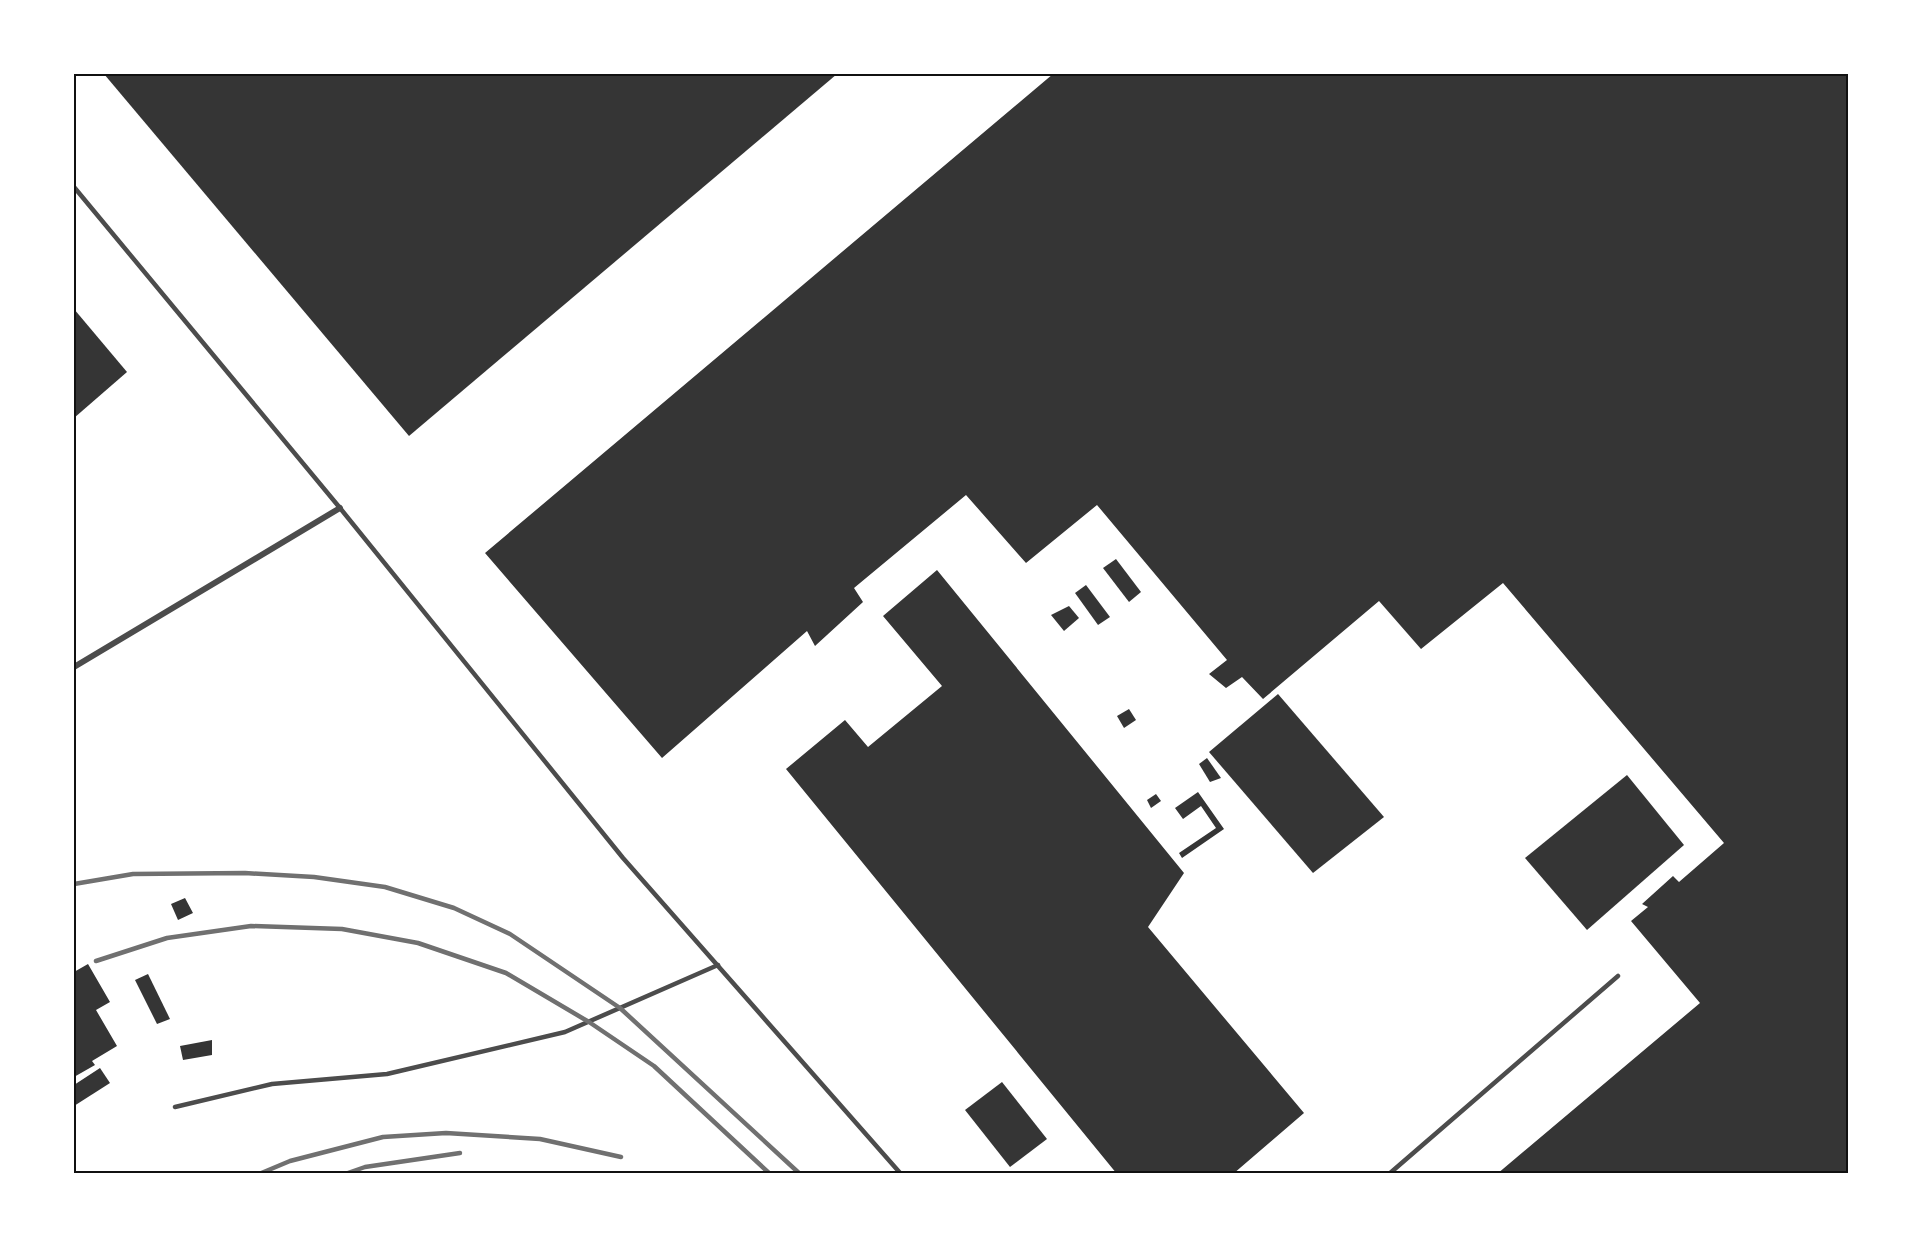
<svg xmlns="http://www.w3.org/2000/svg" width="1922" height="1247" font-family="'PT Serif',serif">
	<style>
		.building { fill: #353535 }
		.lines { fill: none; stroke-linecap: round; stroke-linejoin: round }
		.service { stroke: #4c4c4c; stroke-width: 4.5 }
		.minor { stroke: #4c4c4c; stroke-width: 6 }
		.rail { stroke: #707070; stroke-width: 4.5 }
		.neatline { fill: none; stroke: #111; stroke-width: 2 }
	</style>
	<rect width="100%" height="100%" fill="#fff"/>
	<!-- building -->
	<g class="building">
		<path d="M104,74H837L409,436Z"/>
		<path d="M1053,74H1848V1174H1497L1700,1003L1631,921L1648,907L1642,904L1673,876L1679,882L1724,843L1503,583L1421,649L1379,601L1263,699L1242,677L1226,688L1209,674L1227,660L1097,505L1026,563L966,495L854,588L863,602L815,646L807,631L662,758L485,553Z"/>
		<path d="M74,309L127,372L74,418Z"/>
		<path d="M1116,559L1141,592L1129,602L1103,568Z"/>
		<path d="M937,570L1184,873L1148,927L1304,1113L1233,1174H1117L786,769L845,720L868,747L942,686L883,616Z"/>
		<path d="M1086,585L1110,617L1098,625L1075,593Z"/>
		<path d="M1069,606L1079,618L1064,631L1051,615Z"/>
		<path d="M1278,694L1384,817L1313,873L1209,752Z"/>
		<path d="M1129,709L1136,720L1124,728L1117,716Z"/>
		<path d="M1207,758L1221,778L1210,782L1199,764Z"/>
		<path d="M1627,775L1684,845L1587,930L1525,858Z"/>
		<path d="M1198,792L1224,829L1182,858L1179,853L1216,828L1201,806L1183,819L1175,808Z"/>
		<path d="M1156,794L1161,801L1151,808L1147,800Z"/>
		<path d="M185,898L193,913L178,920L171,904Z"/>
		<path d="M88,964L110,1002L96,1010L117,1046L92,1061L95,1065L74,1077V972Z"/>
		<path d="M148,974L170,1019L157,1024L135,980Z"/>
		<path d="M212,1040V1055L183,1060L180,1046Z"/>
		<path d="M100,1068L110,1083L74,1106V1085Z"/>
		<path d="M1002,1082L1047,1139L1010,1167L965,1110Z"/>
	</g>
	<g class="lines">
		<!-- service -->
		<g class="service">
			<path d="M74,187L340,508L623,858L901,1174"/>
			<path d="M175,1107L272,1084L387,1074L565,1032L718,965"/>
			<path d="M1389,1174L1618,976"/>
		</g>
		<!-- minor -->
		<path class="minor" d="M74,667L340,508"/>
		<!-- rail -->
		<g class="rail">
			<path d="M74,884L133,874L245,873L314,877L385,887L454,908L510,934L620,1008L800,1174"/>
			<path d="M96,961L167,938L251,926L342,929L418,943L506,973L589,1022L654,1066L770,1174"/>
			<path d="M259,1174L290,1161L383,1137L446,1133L540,1139L621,1157"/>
			<path d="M345,1174L365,1167L460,1153"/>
		</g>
	</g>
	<!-- border -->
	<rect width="1922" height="1247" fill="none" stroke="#ffffff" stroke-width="150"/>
	<rect x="75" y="75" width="1772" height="1097" class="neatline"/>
</svg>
